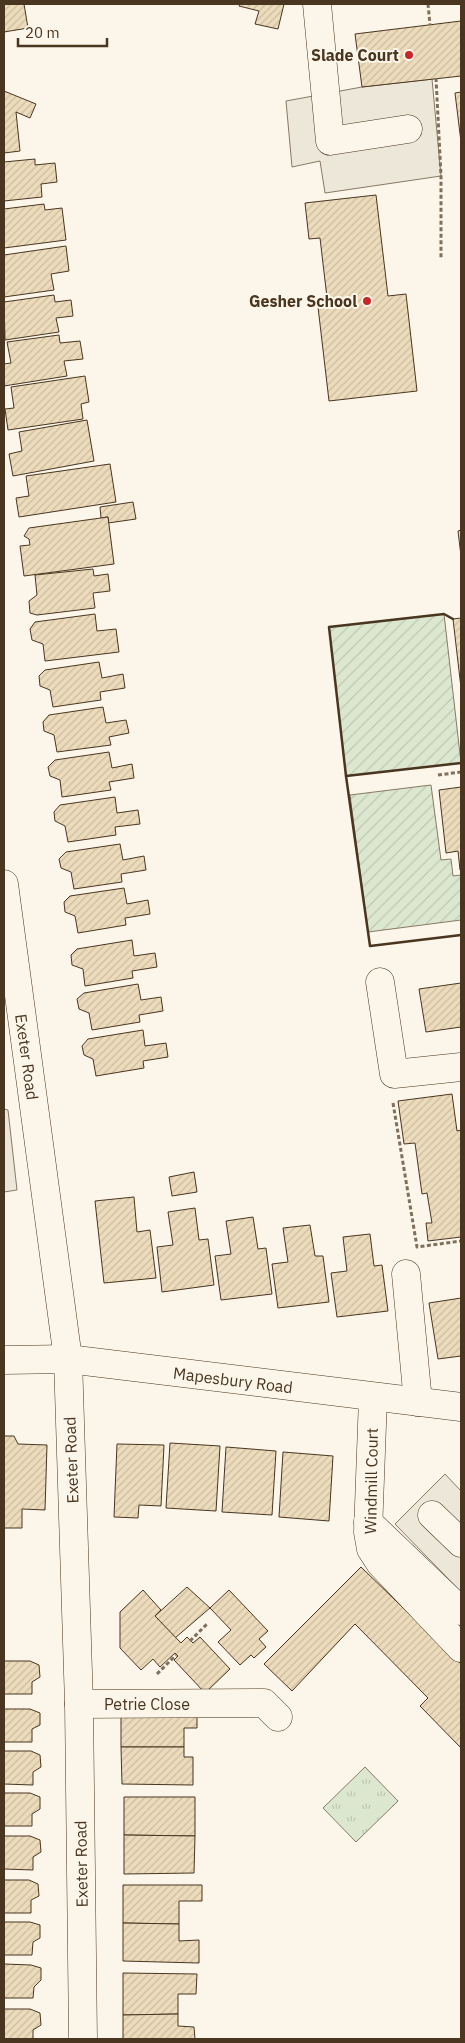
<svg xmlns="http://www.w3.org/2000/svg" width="465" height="2043" font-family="'IBM Plex Sans',sans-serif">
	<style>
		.park { fill: url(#park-tufts); stroke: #887966 }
		.garden { fill: url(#garden-furrows); stroke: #887966 }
		.parking { fill: #ede7d9; stroke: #887966 }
		.building { fill: url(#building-hatch); stroke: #4a3520 }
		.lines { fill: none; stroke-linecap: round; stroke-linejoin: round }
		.minor-casing { stroke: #4a3520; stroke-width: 29 }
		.path { stroke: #7f6f5c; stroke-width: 3; stroke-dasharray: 4 2.5; stroke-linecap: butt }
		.minor { stroke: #fbf6e9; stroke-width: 28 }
		.wall { stroke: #4a3520; stroke-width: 2.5 }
		.poi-dot { fill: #c62828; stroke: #fbf6e9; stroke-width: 2 }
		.labels { text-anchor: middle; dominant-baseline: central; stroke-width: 4; stroke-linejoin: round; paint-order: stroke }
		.poi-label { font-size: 16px; font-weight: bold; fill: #4a3520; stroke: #fbf6e9; text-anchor: end }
		.street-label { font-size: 16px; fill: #4a3520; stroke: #fbf6e9 }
	</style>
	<defs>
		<pattern id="park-tufts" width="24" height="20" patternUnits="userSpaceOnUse" patternTransform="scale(1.25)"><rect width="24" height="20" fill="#dce7d0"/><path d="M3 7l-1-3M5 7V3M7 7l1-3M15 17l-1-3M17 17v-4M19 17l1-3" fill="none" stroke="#bec7b2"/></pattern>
		<pattern id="garden-furrows" width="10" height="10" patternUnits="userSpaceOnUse" patternTransform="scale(1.25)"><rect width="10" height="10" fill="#dce7d0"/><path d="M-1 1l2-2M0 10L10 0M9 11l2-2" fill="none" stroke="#bec7b2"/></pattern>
		<pattern id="building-hatch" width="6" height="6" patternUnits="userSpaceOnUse" patternTransform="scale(1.25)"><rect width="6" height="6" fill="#ecdcbc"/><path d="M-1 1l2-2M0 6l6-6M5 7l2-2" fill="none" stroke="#ccbda1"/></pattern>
	</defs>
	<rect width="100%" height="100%" fill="#fbf6e9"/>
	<!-- park -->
	<path class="park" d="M365,1767L398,1801L356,1842L323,1808Z"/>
	<!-- garden -->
	<g class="garden">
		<path d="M444,614L461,763L346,776L329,627Z"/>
		<path d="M431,785L441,860L451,859L453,876L461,875V920L368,932L350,795Z"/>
	</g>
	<!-- parking -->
	<g class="parking">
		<path d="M432,79L441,176L325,193L320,161L292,167L286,101L362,87Z"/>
		<path d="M4,1109L8,1110L17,1190L4,1192Z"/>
		<path d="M445,1474L461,1491V1592L395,1524Z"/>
	</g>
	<!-- building -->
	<g class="building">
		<path d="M4,4H24L28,28L4,32Z"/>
		<path d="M240,4H284L278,29L255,24L259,11L239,6Z"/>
		<path d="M461,21V81V76L362,87L355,34Z"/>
		<path d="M4,91L36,104L30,118L16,112L20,151L4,153Z"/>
		<path d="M461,92V142L455,93Z"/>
		<path d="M35,159V165L55,163L57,182L41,184L42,197L4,201V162Z"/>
		<path d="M376,195L388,296L406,294L417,391L329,401L318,307L328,306L320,238L309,239L305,203Z"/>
		<path d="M44,204L45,210L62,208L66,240L4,248V209Z"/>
		<path d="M66,246L69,271L51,274L54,290L4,297V255Z"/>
		<path d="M54,295L55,302L71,300L73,316L56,318L59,332L5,340L4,302Z"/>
		<path d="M59,335L60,343L80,341L83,359L64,361L67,376L4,386V364L11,363L7,342Z"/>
		<path d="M85,376L89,402L81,404L83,419L8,430L5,409L14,408L11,387Z"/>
		<path d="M87,420L94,461L13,476L9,454L22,451L19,432Z"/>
		<path d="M110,464L116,502L19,517L16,498L29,496L26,476Z"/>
		<path d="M133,502L136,519L108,523V517L101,518L100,507Z"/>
		<path d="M108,517L114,564L24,576L20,546L30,545L29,539L24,536L29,528Z"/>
		<path d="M461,530V556L458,531Z"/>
		<path d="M93,569L94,576L108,574L110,591L93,593L95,608L37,615L30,613L29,601L37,595L35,575Z"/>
		<path d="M95,614L97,631L116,629L119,652L45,661L43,644L32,640L30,629L35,622Z"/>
		<path d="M461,618V688L453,619Z"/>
		<path d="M99,662L102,678L123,674L125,688L100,692L101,700L53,707L50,690L40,686L39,676L45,670Z"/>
		<path d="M103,707L106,723L126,720L129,733L109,737L111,745L57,752L54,735L44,731L43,722L49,715Z"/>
		<path d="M109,752L112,768L132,764L134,778L109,782L111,790L62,797L60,780L50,776L48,767L55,760Z"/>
		<path d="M461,787V870H460L458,851L446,853L439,790Z"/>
		<path d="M115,797L117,813L138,810L140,824L115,827L116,835L68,842L65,826L55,821L54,812L60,805Z"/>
		<path d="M120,844L123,860L144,856L146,870L121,874L122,882L74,889L71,872L61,868L59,859L66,852Z"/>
		<path d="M124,888L127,904L148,900L150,914L125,918L126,925L78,933L75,916L65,912L64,902L70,896Z"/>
		<path d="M132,940L134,956L155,953L157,967L132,971L133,978L85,986L83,969L72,965L71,955L77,949Z"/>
		<path d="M461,983V1027L426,1032L419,989Z"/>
		<path d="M138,984L141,1000L161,997L163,1011L139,1015L140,1022L92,1030L89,1013L79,1009L77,999L84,993Z"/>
		<path d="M143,1030L145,1046L166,1043L168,1057L143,1061L144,1068L96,1076L93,1059L84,1055L82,1046L88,1039Z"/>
		<path d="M452,1094L457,1131L461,1130V1237L428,1241L426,1223H432L427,1193L422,1194L415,1143L404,1144L398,1101Z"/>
		<path d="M194,1172L197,1192L172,1196L169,1177Z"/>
		<path d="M134,1197L137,1232L150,1230L156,1278L104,1283L95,1201Z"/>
		<path d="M195,1208L199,1240L208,1239L214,1285L162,1292L157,1247L173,1245L168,1212Z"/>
		<path d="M253,1217L258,1249L266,1248L272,1294L221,1300L215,1256L231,1254L226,1221Z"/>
		<path d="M310,1225L315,1256H323L329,1302L278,1308L272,1264L288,1262L283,1228Z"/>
		<path d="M370,1234L374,1266L382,1265L388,1311L337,1317L331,1273L347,1271L343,1237Z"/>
		<path d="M461,1298V1356L438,1359L429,1303Z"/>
		<path d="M4,1436H14L18,1444L47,1445L45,1510L22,1509V1528H4Z"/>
		<path d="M170,1443L220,1446L216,1511L166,1508Z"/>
		<path d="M117,1444L164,1445L161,1506L139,1505L138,1518L114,1517Z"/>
		<path d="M226,1447L276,1451L272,1515L222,1512Z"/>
		<path d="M283,1452L333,1456L329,1521L279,1517Z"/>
		<path d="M361,1567L461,1664V1748L420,1706L428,1698L355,1624L292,1691L264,1664Z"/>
		<path d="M187,1587L210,1608L175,1638L155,1616Z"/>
		<path d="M143,1590L161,1610L155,1616L181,1643L187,1637L193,1643L200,1637L230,1669L205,1693L174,1660L178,1656L175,1653L160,1667L153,1659L141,1670L120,1648V1612Z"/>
		<path d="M229,1590L268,1631L259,1639L266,1647L254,1658L251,1655L240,1665L218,1642L231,1630L210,1608Z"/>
		<path d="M4,1661H30L39,1665L40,1677L32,1682V1694H4Z"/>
		<path d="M197,1706V1728H184V1747H121V1707Z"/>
		<path d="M4,1709H30L40,1713V1725L32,1729V1742H4Z"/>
		<path d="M121,1747H184V1757H193V1785L122,1784Z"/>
		<path d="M4,1751H31L40,1755L41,1767L33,1772V1785L4,1784Z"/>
		<path d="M4,1793H30L40,1797V1809L32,1814V1826H4Z"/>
		<path d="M124,1797H195V1836L124,1835Z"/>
		<path d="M124,1835L195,1836L194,1873L124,1874Z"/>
		<path d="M4,1836H30L40,1840L41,1852L33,1857V1870L4,1869Z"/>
		<path d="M4,1880H29L38,1884L39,1896L31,1900V1913H4Z"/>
		<path d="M123,1885H202V1901H179V1924L123,1923Z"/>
		<path d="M4,1922H30L40,1925V1938L33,1942L32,1955H4Z"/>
		<path d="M123,1923L179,1924V1941L199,1940V1963L123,1961Z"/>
		<path d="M4,1964L31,1965L41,1968V1980L34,1987L33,1998H4Z"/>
		<path d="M123,1973L197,1974L196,1994H178V2014L123,2015Z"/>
		<path d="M4,2009H30L40,2013L41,2025L33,2030V2039H4Z"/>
		<path d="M178,2014V2026L194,2027L195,2039H123V2015Z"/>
	</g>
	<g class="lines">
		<!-- minor casing -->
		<g class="minor-casing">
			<g id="minor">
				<path d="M317,4L330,141L408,129"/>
				<path d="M4,884L68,1359L79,1704L83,2039"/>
				<path d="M380,982L394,1074L461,1067"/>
				<path d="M406,1274L418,1402"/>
				<path d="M4,1360L68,1359L461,1407"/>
				<path d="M373,1398L368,1532L371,1549L380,1563L461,1648"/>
				<path d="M432,1515L461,1543"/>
				<path d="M368,1522L461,1611"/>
				<path d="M79,1704L264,1703L278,1717"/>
			</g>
		</g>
		<!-- path -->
		<g class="path">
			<path d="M428,4L430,25"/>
			<path d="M436,78L441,176V258"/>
			<path d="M438,775L461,772"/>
			<path d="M393,1103L417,1247L461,1241"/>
			<path d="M190,1641L208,1623"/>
			<path d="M157,1674L176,1655"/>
		</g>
		<!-- minor -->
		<use href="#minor" class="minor"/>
		<!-- wall -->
		<g class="wall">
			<path d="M453,619L444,614L329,627L346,776L461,763"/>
			<path d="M346,776L370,946L461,935"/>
		</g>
	</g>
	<!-- markers -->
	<g class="poi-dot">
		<circle cx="409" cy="55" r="5"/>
		<circle cx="367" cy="301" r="5"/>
	</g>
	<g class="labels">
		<!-- poi labels -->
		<g class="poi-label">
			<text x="399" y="55">Slade Court</text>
			<text x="357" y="301">Gesher School</text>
		</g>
		<!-- street labels -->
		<g class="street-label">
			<text transform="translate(27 1057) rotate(82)">Exeter Road</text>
			<text transform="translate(233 1380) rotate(7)">Mapesbury Road</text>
			<text transform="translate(71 1460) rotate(-92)">Exeter Road</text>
			<text transform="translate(371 1481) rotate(-89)">Windmill Court</text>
			<text x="147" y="1704">Petrie Close</text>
			<text transform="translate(81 1864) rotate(-91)">Exeter Road</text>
		</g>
	</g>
	<!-- border -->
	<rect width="465" height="2043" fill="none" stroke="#4a3520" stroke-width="10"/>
	<!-- scale -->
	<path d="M18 38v8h89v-8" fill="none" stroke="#4a3520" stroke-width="2.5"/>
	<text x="25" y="38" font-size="15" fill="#4a3520" stroke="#fbf6e9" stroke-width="4" paint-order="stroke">20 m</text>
</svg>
